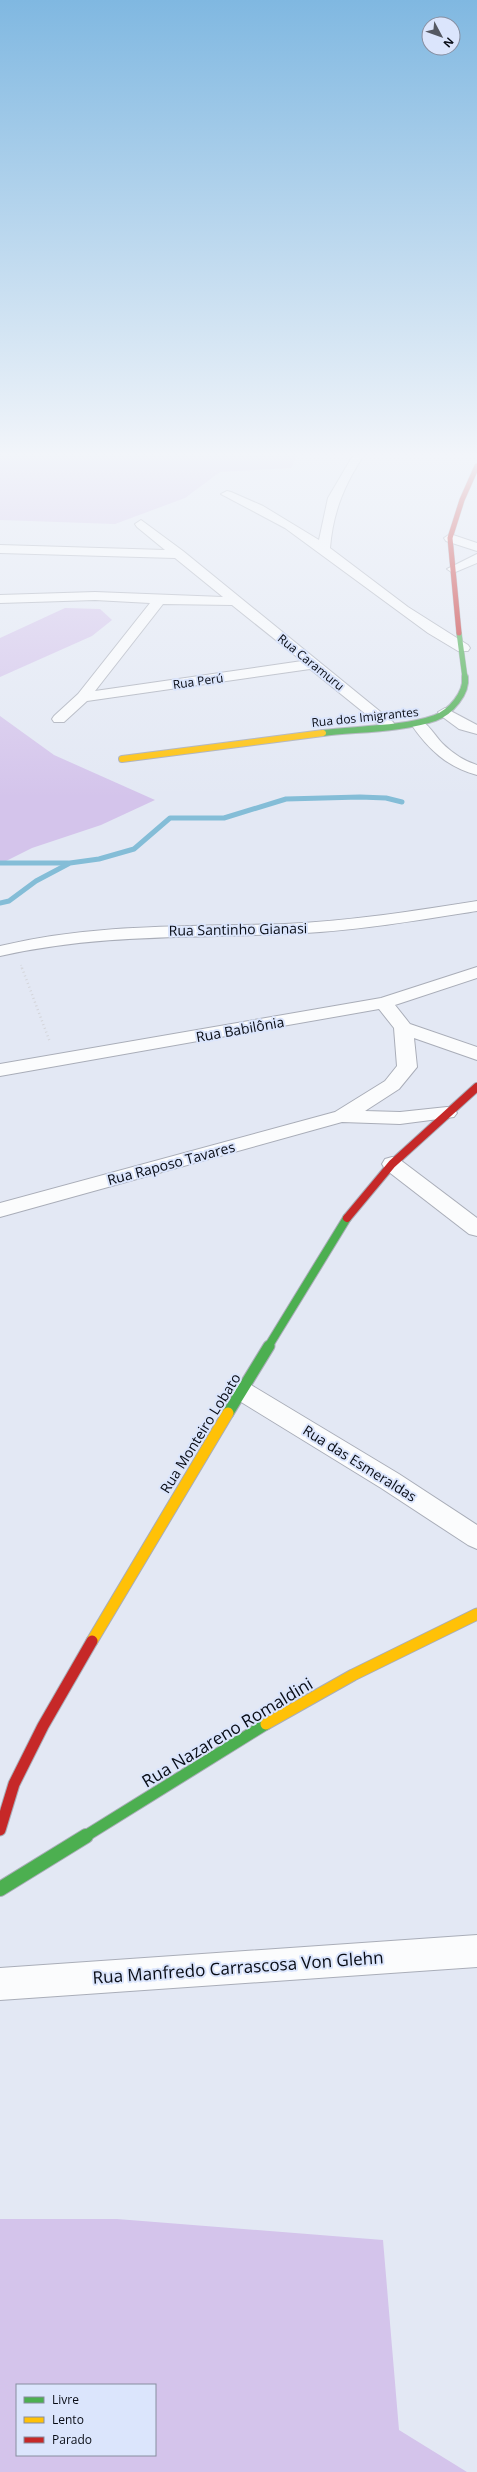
<svg xmlns="http://www.w3.org/2000/svg" width="477" height="2472" font-family="'Open Sans',sans-serif">
	<style>
		.forest { fill: #d4c4eb; fill-rule: evenodd }
		.lines { fill: none; stroke-linecap: round; stroke-linejoin: round }
		.stream { stroke: #84bdd7; stroke-width: 5 }
		.street-casing { stroke: #a9adb8; stroke-width: 2 }
		.fast-far4-casing { stroke: #a9adb8; stroke-width: 6 }
		.fast-far3-casing { stroke: #a9adb8; stroke-width: 8 }
		.fast-far2-casing { stroke: #a9adb8; stroke-width: 10 }
		.fast-far1-casing { stroke: #a9adb8; stroke-width: 13 }
		.fast-casing { stroke: #a9adb8; stroke-width: 16 }
		.slow-far1-casing { stroke: #a9adb8; stroke-width: 8 }
		.slow-casing { stroke: #a9adb8; stroke-width: 13 }
		.jam-far2-casing { stroke: #a9adb8; stroke-width: 6 }
		.jam-far1-casing { stroke: #a9adb8; stroke-width: 10 }
		.jam-casing { stroke: #a9adb8; stroke-width: 13 }
		.path-far1 { stroke: #d4d5da; stroke-width: 2; stroke-dasharray: 0.5 2; stroke-linecap: butt }
		.path { stroke: #d4d5da; stroke-width: 2.5; stroke-dasharray: 1 3; stroke-linecap: butt }
		.street { fill: #fbfcfd; fill-rule: evenodd }
		.fast-far4 { stroke: #4caf50; stroke-width: 5 }
		.fast-far3 { stroke: #4caf50; stroke-width: 6 }
		.fast-far2 { stroke: #4caf50; stroke-width: 8 }
		.fast-far1 { stroke: #4caf50; stroke-width: 11 }
		.fast { stroke: #4caf50; stroke-width: 14 }
		.slow-far1 { stroke: #ffc107; stroke-width: 6 }
		.slow { stroke: #ffc107; stroke-width: 11 }
		.jam-far2 { stroke: #c62828; stroke-width: 5 }
		.jam-far1 { stroke: #c62828; stroke-width: 8 }
		.jam { stroke: #c62828; stroke-width: 11 }
		.labels { text-anchor: middle; dominant-baseline: central; stroke-width: 4; stroke-linejoin: round; paint-order: stroke }
		.far-street-label { font-size: 12px; fill: #080c15; stroke: #dbe5fc }
		.street-label { font-size: 14px; fill: #080c15; stroke: #dbe5fc }
		.near-street-label { font-size: 17px; fill: #080c15; stroke: #dbe5fc }
	</style>
	<rect width="100%" height="100%" fill="#e3e8f4"/>
	<!-- forest -->
	<g class="forest">
		<path d="M0,452H299L291,468L220,472L185,498L115,524L0,520Z"/>
		<path d="M65,608L100,609L112,620L92,636L0,677V638Z"/>
		<path d="M0,716L54,755L155,800L101,825L32,848L0,864Z"/>
		<path d="M0,2219H117L383,2240L399,2430L467,2472H0ZM17,2385H155V2455H17Z"/>
	</g>
	<g class="lines">
		<!-- stream -->
		<g class="stream">
			<path d="M0,863H68"/>
			<path d="M0,903L9,901L36,881L70,863L99,859L134,849L170,818H224L286,799L360,797L386,798L402,802"/>
		</g>
		<!-- street casing -->
		<g class="street-casing">
			<g id="street">
				<path d="M355,452H366C345,483 333,511 330,548L408,607L468,645L470,648L468,651H458L428,633L285,528L221,494L227,491L231,492L263,506L319,540L328,498Z"/>
				<path d="M141,520L183,551L393,722L395,725L393,728H383L310,669L87,701L64,722H54L52,719L54,716L78,694L150,603L95,600L0,603V595L95,592L223,597L175,558L0,553V545L165,550L137,527L135,524ZM163,604L232,605L302,661L95,691Z"/>
				<path d="M450,534L477,543V551L446,541L444,538Z"/>
				<path d="M477,554V563L453,573L447,569Z"/>
				<path d="M445,708L477,725V734L459,729L440,715L438,712Z"/>
				<path d="M418,720C428,722 435,736 442,743C452,753 464,761 477,765V775C447,767 428,749 411,724Z"/>
				<path d="M477,901V911C413,921 350,932 285,934C187,938 97,934 0,956V946C96,923 188,927 285,924C350,921 413,911 477,901Z"/>
				<path d="M477,967V978L395,1005L410,1024L477,1047V1060L414,1038L417,1067L399,1089L365,1111L400,1112L447,1107L454,1109L457,1113L454,1117L400,1124L342,1122L0,1217V1203L335,1112L385,1081L397,1066L394,1028L379,1009L0,1076V1064L381,998Z"/>
				<path d="M392,1157L399,1159L477,1218V1236L469,1234L385,1169L382,1164L385,1159Z"/>
				<path d="M242,1382L251,1385L399,1474L477,1525V1549L468,1545L381,1488L233,1397L230,1391L233,1385Z"/>
				<path d="M477,1935V1967L0,2000V1968Z"/>
			</g>
		</g>
		<!-- fast-far4 casing -->
		<g class="fast-far4-casing">
			<path id="fast-far4" d="M459,633L465,678"/>
		</g>
		<!-- fast-far3 casing -->
		<g class="fast-far3-casing">
			<path id="fast-far3" d="M323,733C356,729 404,729 435,718C451,712 467,693 465,677"/>
		</g>
		<!-- fast-far2 casing -->
		<g class="fast-far2-casing">
			<path id="fast-far2" d="M268,1347L347,1218"/>
		</g>
		<!-- fast-far1 casing -->
		<g class="fast-far1-casing">
			<g id="fast-far1">
				<path d="M228,1413L269,1346"/>
				<path d="M84,1837L266,1724"/>
			</g>
		</g>
		<!-- fast casing -->
		<g class="fast-casing">
			<path id="fast" d="M0,1889L86,1836"/>
		</g>
		<!-- slow-far1 casing -->
		<g class="slow-far1-casing">
			<path id="slow-far1" d="M122,759L323,733"/>
		</g>
		<!-- slow casing -->
		<g class="slow-casing">
			<g id="slow">
				<path d="M92,1641L228,1413"/>
				<path d="M266,1724L353,1675L477,1614"/>
			</g>
		</g>
		<!-- jam-far2 casing -->
		<g class="jam-far2-casing">
			<path id="jam-far2" d="M459,633L450,538L462,500L477,466"/>
		</g>
		<!-- jam-far1 casing -->
		<g class="jam-far1-casing">
			<path id="jam-far1" d="M347,1218L392,1164L477,1087"/>
		</g>
		<!-- jam casing -->
		<g class="jam-casing">
			<path id="jam" d="M0,1830L14,1784L43,1726L92,1641"/>
		</g>
		<!-- path-far1 -->
		<path class="path-far1" d="M21,965L22,969"/>
		<!-- path -->
		<path class="path" d="M22,968L50,1042"/>
		<!-- street -->
		<use href="#street" class="street"/>
		<!-- fast-far4 -->
		<use href="#fast-far4" class="fast-far4"/>
		<!-- fast-far3 -->
		<use href="#fast-far3" class="fast-far3"/>
		<!-- fast-far2 -->
		<use href="#fast-far2" class="fast-far2"/>
		<!-- fast-far1 -->
		<use href="#fast-far1" class="fast-far1"/>
		<!-- fast -->
		<use href="#fast" class="fast"/>
		<!-- slow-far1 -->
		<use href="#slow-far1" class="slow-far1"/>
		<!-- slow -->
		<use href="#slow" class="slow"/>
		<!-- jam-far2 -->
		<use href="#jam-far2" class="jam-far2"/>
		<!-- jam-far1 -->
		<use href="#jam-far1" class="jam-far1"/>
		<!-- jam -->
		<use href="#jam" class="jam"/>
	</g>
	<!-- sky -->
	<linearGradient id="sky" x2="0" y2="1"><stop stop-color="#80b8e1"/><stop offset="0.57" stop-color="#f2f5fa"/><stop offset="1" stop-color="#f2f5fa" stop-opacity="0"/></linearGradient>
	<rect width="477" height="798" fill="url(#sky)"/>
	<g class="labels">
		<!-- far-street labels -->
		<g class="far-street-label">
			<text transform="translate(311 662) rotate(39)">Rua Caramuru</text>
			<text transform="translate(198 681) rotate(-8)">Rua Perú</text>
			<text transform="translate(365 717) rotate(-6)">Rua dos Imigrantes</text>
		</g>
		<!-- street labels -->
		<g class="street-label">
			<text transform="translate(238 929) rotate(-1)">Rua Santinho Gianasi</text>
			<text transform="translate(240 1029) rotate(-10)">Rua Babilônia</text>
			<text transform="translate(171 1163) rotate(-15)">Rua Raposo Tavares</text>
			<text transform="translate(200 1433) rotate(-58)">Rua Monteiro Lobato</text>
			<text transform="translate(360 1463) rotate(32)">Rua das Esmeraldas</text>
		</g>
		<!-- near-street labels -->
		<g class="near-street-label">
			<text transform="translate(227 1732) rotate(-31)">Rua Nazareno Romaldini</text>
			<text transform="translate(238 1967) rotate(-4)">Rua Manfredo Carrascosa Von Glehn</text>
		</g>
	</g>
	<!-- legend -->
	<rect x="16" y="2384" width="140" height="72" fill="#dbe5fc" stroke="#878ea0"/>
	<rect x="24" y="2397" width="20" height="6" fill="#4caf50" stroke="#878ea0"/>
	<text x="52" y="2404" font-size="12" fill="#080c15">Livre</text>
	<rect x="24" y="2417" width="20" height="6" fill="#ffc107" stroke="#878ea0"/>
	<text x="52" y="2424" font-size="12" fill="#080c15">Lento</text>
	<rect x="24" y="2437" width="20" height="6" fill="#c62828" stroke="#878ea0"/>
	<text x="52" y="2444" font-size="12" fill="#080c15">Parado</text>
	<!-- north arrow -->
	<g transform="translate(441 36) rotate(131)"><circle r="19" fill="#dbe5fc" stroke="#878ea0"/>
	<path d="M0-3L7 15L0 10L-7 15Z" fill="#555963"/>
	<text y="-6" font-size="11" font-weight="bold" text-anchor="middle" fill="#080c15">N</text>
	</g>
</svg>
